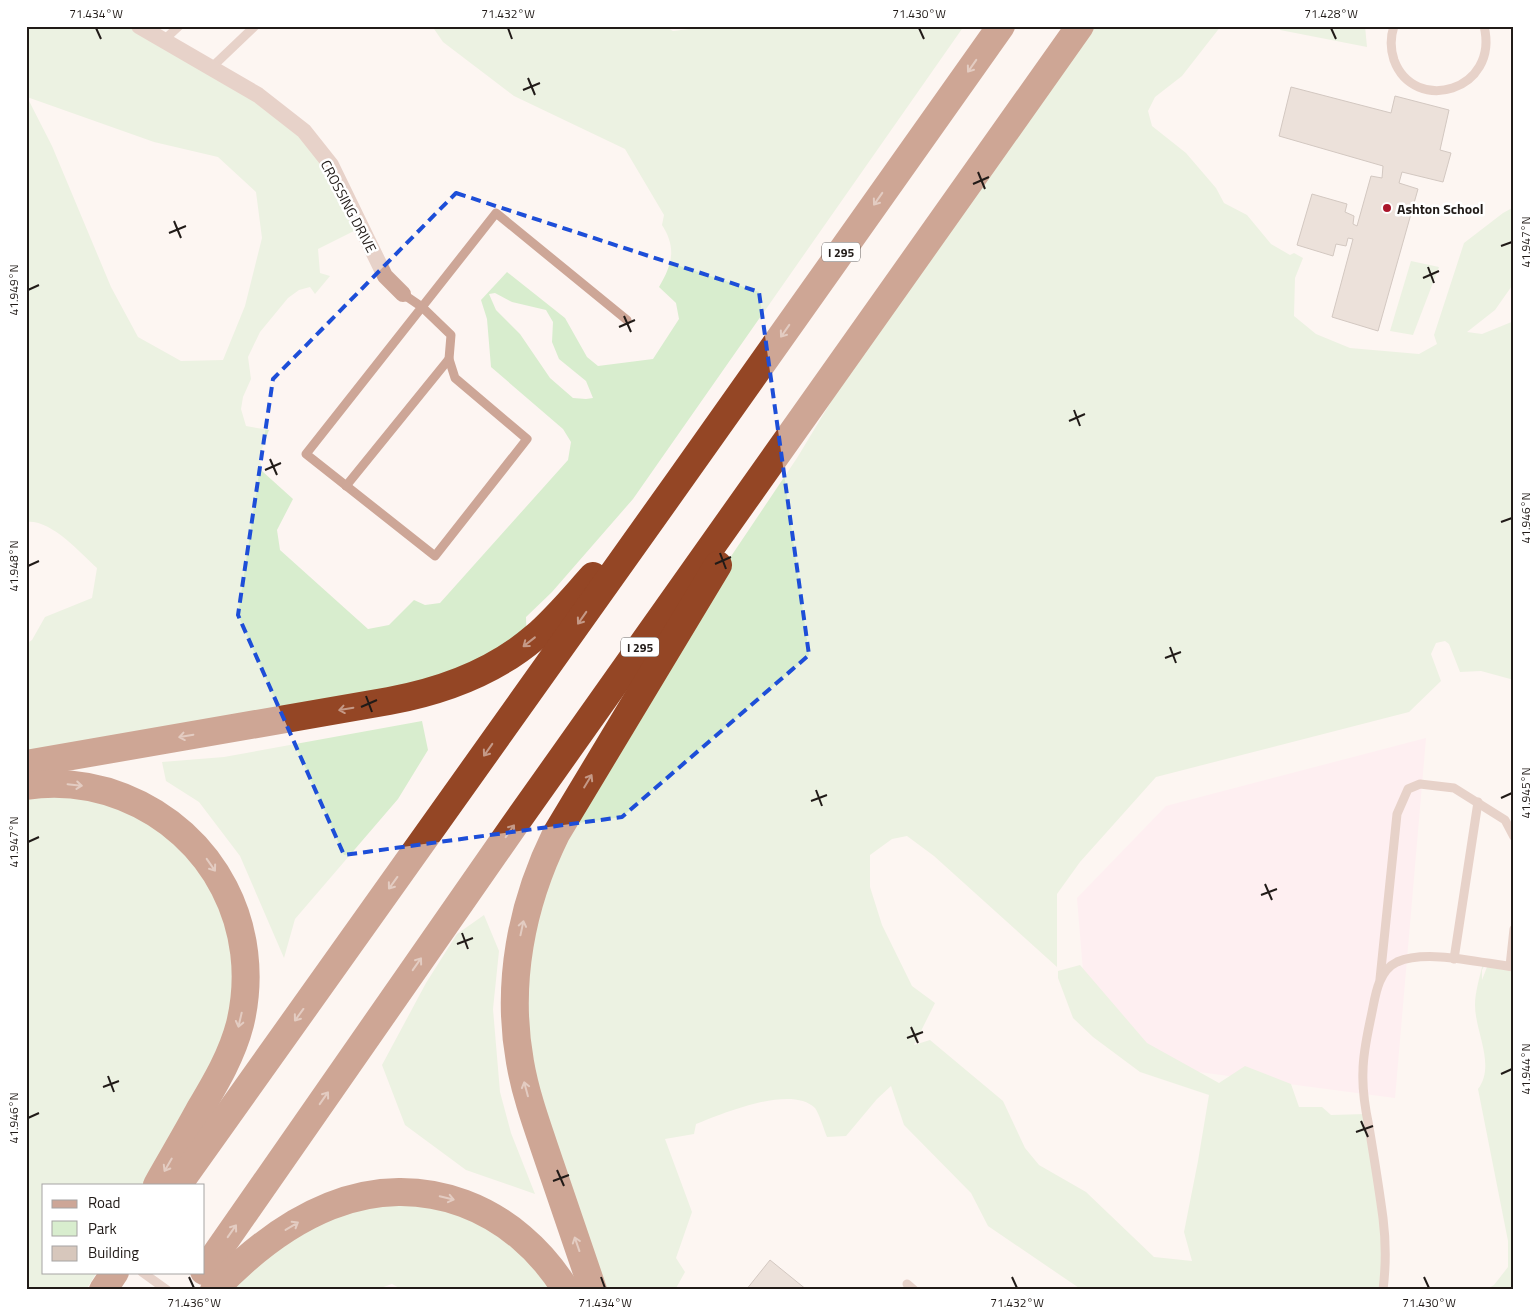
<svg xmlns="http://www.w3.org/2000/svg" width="1540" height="1316" font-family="'Titillium Web',sans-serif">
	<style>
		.industrial { fill: #ffe6ef }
		.green { fill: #d8edce; fill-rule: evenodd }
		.building { fill: #d7c7bc; stroke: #9f9085 }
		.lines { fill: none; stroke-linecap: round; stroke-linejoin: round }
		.service { stroke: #cda697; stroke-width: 9 }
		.minor { stroke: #cda697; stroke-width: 16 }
		.motorway { stroke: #944625; stroke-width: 28 }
		.oneway { stroke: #c49987 }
		.marked { fill: none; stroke: #1d4ed8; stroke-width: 4; stroke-dasharray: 10 6; stroke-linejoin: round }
		.ticks { fill: none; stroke: #211b18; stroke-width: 2 }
		.poi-dot { fill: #ab162b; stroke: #fff; stroke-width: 2 }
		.labels { text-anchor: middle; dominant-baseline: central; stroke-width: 5; stroke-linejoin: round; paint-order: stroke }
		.shield { fill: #fff; stroke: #645f5d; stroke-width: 1 }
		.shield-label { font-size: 12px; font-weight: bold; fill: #211b18 }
		.street-label { font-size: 14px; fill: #211b18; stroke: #fff }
		.poi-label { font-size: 14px; font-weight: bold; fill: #211b18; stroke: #fff; text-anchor: start }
		.neatline { fill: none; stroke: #211b18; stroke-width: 2 }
		.ticks-label { font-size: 12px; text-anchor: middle; fill: #211b18 }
	</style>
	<rect width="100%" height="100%" fill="#fdf5f2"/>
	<!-- industrial -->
	<path class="industrial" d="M1426,738L1395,1098L1184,1070L1086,1007L1077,898L1166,806Z"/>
	<!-- green -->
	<g class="green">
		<path d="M26,26H147L321,148L362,227L318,249L320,273L330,276L315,294L310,287L299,290L288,298L260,332L248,357L251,379L243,397L241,409L246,426L269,430L259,457L262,471L293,499L277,530L280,550L368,629L389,625L414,600L425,605L440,603L568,460L571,442L563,429L491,367L487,319L481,300L507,272L565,318L587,357L598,366L653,359L679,319L676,303L659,287C672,265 677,248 662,225L664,215L625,149L514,96L443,42L432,26H664L673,31L713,26H964L633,499L552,592L526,617L527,648L481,678L26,767V644L32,640L45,617L92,598L97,568C79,552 51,519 26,522ZM27,97L154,142L218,157L256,192L262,238L245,306L223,360L181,361L138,337L111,287L52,146ZM495,293L512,302L546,310L553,322L552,342L559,359L586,381L593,398L586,399L573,398L550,378L520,334L496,310L489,294Z"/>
		<path d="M1083,26H1221L1182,76L1155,97L1148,111L1152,126L1186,153L1216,188L1224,203L1247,215L1271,244L1290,255L1294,253L1303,258L1295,278L1294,316L1316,334L1350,348L1419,354L1437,344L1434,335L1464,243L1503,213L1514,207V283L1495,310L1467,332L1482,334L1514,321V680L1481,671L1460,672L1449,644L1445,641L1436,643L1431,654L1441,681L1409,712L1156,777L1080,862L1057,894V967L934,856L907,836L892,839L870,855V887L882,925L912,986L935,1003L914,1045L930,1040L1003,1101L1025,1148L1039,1165L1086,1192L1154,1257L1192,1261L1184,1232L1198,1161L1209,1095L1140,1072L1093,1037L1073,1018L1058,978V971L1080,965L1147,1043L1219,1083L1245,1066L1291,1084L1299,1107H1322L1331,1115L1366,1114L1381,1215L1382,1290H1082L988,1226L971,1193L904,1125L891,1086L877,1099L846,1136L827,1137C824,1130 819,1113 815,1108C791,1084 722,1114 696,1124L694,1134L665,1139L692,1212L676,1258L685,1272L675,1290H592L523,1080L532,898L693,613L797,458L887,309Z"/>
		<path d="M1281,26H1365L1367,47L1280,30Z"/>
		<path d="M1411,261L1439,267L1413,335L1390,331Z"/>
		<path d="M422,721L428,750L398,799L295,919L284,958L240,856L199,802L166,781L162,762L224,757Z"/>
		<path d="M26,792H105L204,860L247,986L154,1185H44V1272H97L86,1290H26Z"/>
		<path d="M484,915L499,951L493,1009L500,1092L511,1133L535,1194L466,1170L405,1125L382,1065L426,983L457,934Z"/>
		<path d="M1483,963H1486L1482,970V980L1487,967L1514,966V1290H1485L1494,1285L1508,1267V1241L1478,1089C1496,1065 1475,1032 1475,1005C1475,992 1480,976 1483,963Z"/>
		<path d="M370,1198L486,1216L565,1290H403L392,1284L375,1290H217L251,1259Z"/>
	</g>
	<!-- building -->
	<g class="building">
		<path d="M1291,87L1391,113L1395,96L1449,110L1440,150L1451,153L1443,182L1402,172L1399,183L1418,189L1378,331L1332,317L1353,239L1348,238L1346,246L1336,244L1333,256L1297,245L1312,194L1347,204L1345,212L1354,216L1353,224L1357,226L1371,176L1382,178L1383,166L1279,136Z"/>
		<path d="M770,1260L807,1290H746Z"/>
	</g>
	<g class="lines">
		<!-- service -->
		<g class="service">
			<path d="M1394,26C1390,38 1390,48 1394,60C1414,115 1500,91 1484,26"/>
			<path d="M164,40L179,26"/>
			<path d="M211,68L255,26"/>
			<path d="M403,294L422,307L306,454L435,556L527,439L455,378L449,359L451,335L422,307L496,213L627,320"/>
			<path d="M346,486L449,359"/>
			<path d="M1454,959L1478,802"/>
			<path d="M1510,966L1514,929"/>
			<path d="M1380,979L1397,814L1408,789L1420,784L1454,788L1505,820L1514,837"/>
			<path d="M142,1272L167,1290"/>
			<path d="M907,1284L914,1290"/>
			<path d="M1383,1290C1386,1266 1386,1242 1383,1218C1379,1188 1374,1157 1369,1127C1365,1108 1362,1090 1363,1071C1363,1050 1369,1028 1373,1007C1376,991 1380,970 1397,962C1427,949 1481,963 1514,967"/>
		</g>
		<!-- minor -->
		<path class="minor" d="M139,26L258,95L304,131L331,165L385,276L403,294"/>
		<!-- motorway -->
		<g class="motorway">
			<path d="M26,764L389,701C443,691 493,673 535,637C556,619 574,597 593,576"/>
			<path d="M26,786C59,781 92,785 123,797C214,833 263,928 240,1024C232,1055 216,1082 200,1109C186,1135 171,1160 157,1185"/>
			<path d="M178,1185L681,478L1001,26"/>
			<path d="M204,1271L513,827L1080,26"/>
			<path d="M103,1290L115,1272"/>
			<path d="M214,1290C247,1255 285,1224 330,1206C422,1169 516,1208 566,1290"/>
			<path d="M593,1290C579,1248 564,1206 550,1164C539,1131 526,1097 520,1062C506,984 521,905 556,834L718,565"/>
		</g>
	</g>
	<!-- one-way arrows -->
	<defs><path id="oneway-shaft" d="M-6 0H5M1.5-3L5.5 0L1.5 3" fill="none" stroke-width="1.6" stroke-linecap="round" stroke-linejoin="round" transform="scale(1.25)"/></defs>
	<g class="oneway">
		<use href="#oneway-shaft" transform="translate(972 66) rotate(125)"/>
		<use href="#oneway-shaft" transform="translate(878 199) rotate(125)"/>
		<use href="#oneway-shaft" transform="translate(785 331) rotate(125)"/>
		<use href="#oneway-shaft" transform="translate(582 618) rotate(125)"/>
		<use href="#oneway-shaft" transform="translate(529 642) rotate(142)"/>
		<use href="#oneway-shaft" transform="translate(346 709) rotate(170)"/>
		<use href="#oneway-shaft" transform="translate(186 736) rotate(170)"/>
		<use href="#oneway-shaft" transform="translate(488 750) rotate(125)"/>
		<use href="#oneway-shaft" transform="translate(588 781) rotate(-59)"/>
		<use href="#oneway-shaft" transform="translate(75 785) rotate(6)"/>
		<use href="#oneway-shaft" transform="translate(510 831) rotate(-55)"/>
		<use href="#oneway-shaft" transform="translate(211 865) rotate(55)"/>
		<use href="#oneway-shaft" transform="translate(393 883) rotate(126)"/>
		<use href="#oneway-shaft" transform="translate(522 928) rotate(-78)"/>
		<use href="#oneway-shaft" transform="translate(417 964) rotate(-55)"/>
		<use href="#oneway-shaft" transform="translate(299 1015) rotate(126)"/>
		<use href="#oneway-shaft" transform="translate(240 1020) rotate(103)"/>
		<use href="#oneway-shaft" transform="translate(526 1089) rotate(-105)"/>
		<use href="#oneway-shaft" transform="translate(324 1098) rotate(-55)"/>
		<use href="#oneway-shaft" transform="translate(168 1165) rotate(120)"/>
		<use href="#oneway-shaft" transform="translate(447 1198) rotate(14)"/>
		<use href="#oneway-shaft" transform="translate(292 1226) rotate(-31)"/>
		<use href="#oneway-shaft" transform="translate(232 1231) rotate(-55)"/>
		<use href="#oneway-shaft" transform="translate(577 1244) rotate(-109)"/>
	</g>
	<!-- marked area -->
	<path d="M0 0H1540V1316H0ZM456,193L759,292L809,655L622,817L344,855L238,615L273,379Z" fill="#fdf5f2" fill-opacity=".55" fill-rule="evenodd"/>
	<path class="marked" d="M456,193L759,292L809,655L622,817L344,855L238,615L273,379Z"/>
	<!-- ticks -->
	<path class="ticks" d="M96,28L101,39M508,28L512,39M919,28L924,39M1331,28L1336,39M528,78L535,95M523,90L540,83M978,172L985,189M973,184L989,177M174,221L181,238M169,233L186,226M1501,246L1512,242M1428,267L1434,283M1423,278L1439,271M28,290L39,285M624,316L631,332M619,327L635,320M1074,410L1080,426M1069,421L1085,414M270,459L277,475M265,470L281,463M1501,522L1512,518M720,553L726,569M715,564L731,557M28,566L39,561M1170,647L1176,663M1165,658L1181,652M366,696L372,712M361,707L377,700M816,790L822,806M1501,798L1512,793M811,801L827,795M28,842L39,837M1265,884L1272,900M1261,895L1277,889M462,933L468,949M457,944L473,938M911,1027L918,1043M907,1038L923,1032M1501,1074L1512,1069M108,1076L114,1092M103,1087L119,1081M28,1118L39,1113M1361,1121L1368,1137M1356,1132L1373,1126M557,1170L564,1186M553,1181L569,1175M189,1277L194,1288M601,1277L605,1288M1012,1277L1017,1288M1424,1277L1429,1288"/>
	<!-- markers -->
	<circle class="poi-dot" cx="1387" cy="208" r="5"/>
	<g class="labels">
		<!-- shield labels -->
		<g class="shield">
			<rect x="822" y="242.5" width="38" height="19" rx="4"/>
			<rect x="621" y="637.5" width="38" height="19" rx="4"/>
		</g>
		<g class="shield-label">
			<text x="841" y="252">I 295</text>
			<text x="640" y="647">I 295</text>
		</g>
		<!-- street labels -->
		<g class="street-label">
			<text transform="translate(349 206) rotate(62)">CROSSING DRIVE</text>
		</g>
		<!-- poi labels -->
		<g class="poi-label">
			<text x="1397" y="208">Ashton School</text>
		</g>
	</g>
	<!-- border -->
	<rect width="1540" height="1316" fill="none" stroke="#ffffff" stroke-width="55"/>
	<!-- legend -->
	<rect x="42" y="1184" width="162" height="90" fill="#ffffff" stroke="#a6a4a3"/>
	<rect x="52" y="1200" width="25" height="8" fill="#cda697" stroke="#a6a4a3"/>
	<text x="88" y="1208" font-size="15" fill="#211b18">Road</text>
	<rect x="52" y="1221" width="25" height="15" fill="#d8edce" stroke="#a6a4a3"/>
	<text x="88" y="1234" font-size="15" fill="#211b18">Park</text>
	<rect x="52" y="1246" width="25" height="15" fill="#d7c7bc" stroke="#a6a4a3"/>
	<text x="88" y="1258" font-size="15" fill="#211b18">Building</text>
	<rect x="28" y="28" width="1484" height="1260" class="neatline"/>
	<g class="ticks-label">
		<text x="96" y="18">71.434°W</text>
		<text x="508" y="18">71.432°W</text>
		<text x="919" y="18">71.430°W</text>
		<text x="1331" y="18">71.428°W</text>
		<text transform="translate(1526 242) rotate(-90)" y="4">41.947°N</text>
		<text transform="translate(14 290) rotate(-90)" y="4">41.949°N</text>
		<text transform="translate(1526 518) rotate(-90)" y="4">41.946°N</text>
		<text transform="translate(14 566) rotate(-90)" y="4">41.948°N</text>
		<text transform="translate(1526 793) rotate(-90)" y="4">41.945°N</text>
		<text transform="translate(14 842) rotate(-90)" y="4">41.947°N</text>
		<text transform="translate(1526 1069) rotate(-90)" y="4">41.944°N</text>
		<text transform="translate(14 1118) rotate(-90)" y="4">41.946°N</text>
		<text x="194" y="1307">71.436°W</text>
		<text x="605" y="1307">71.434°W</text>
		<text x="1017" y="1307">71.432°W</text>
		<text x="1429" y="1307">71.430°W</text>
	</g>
</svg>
